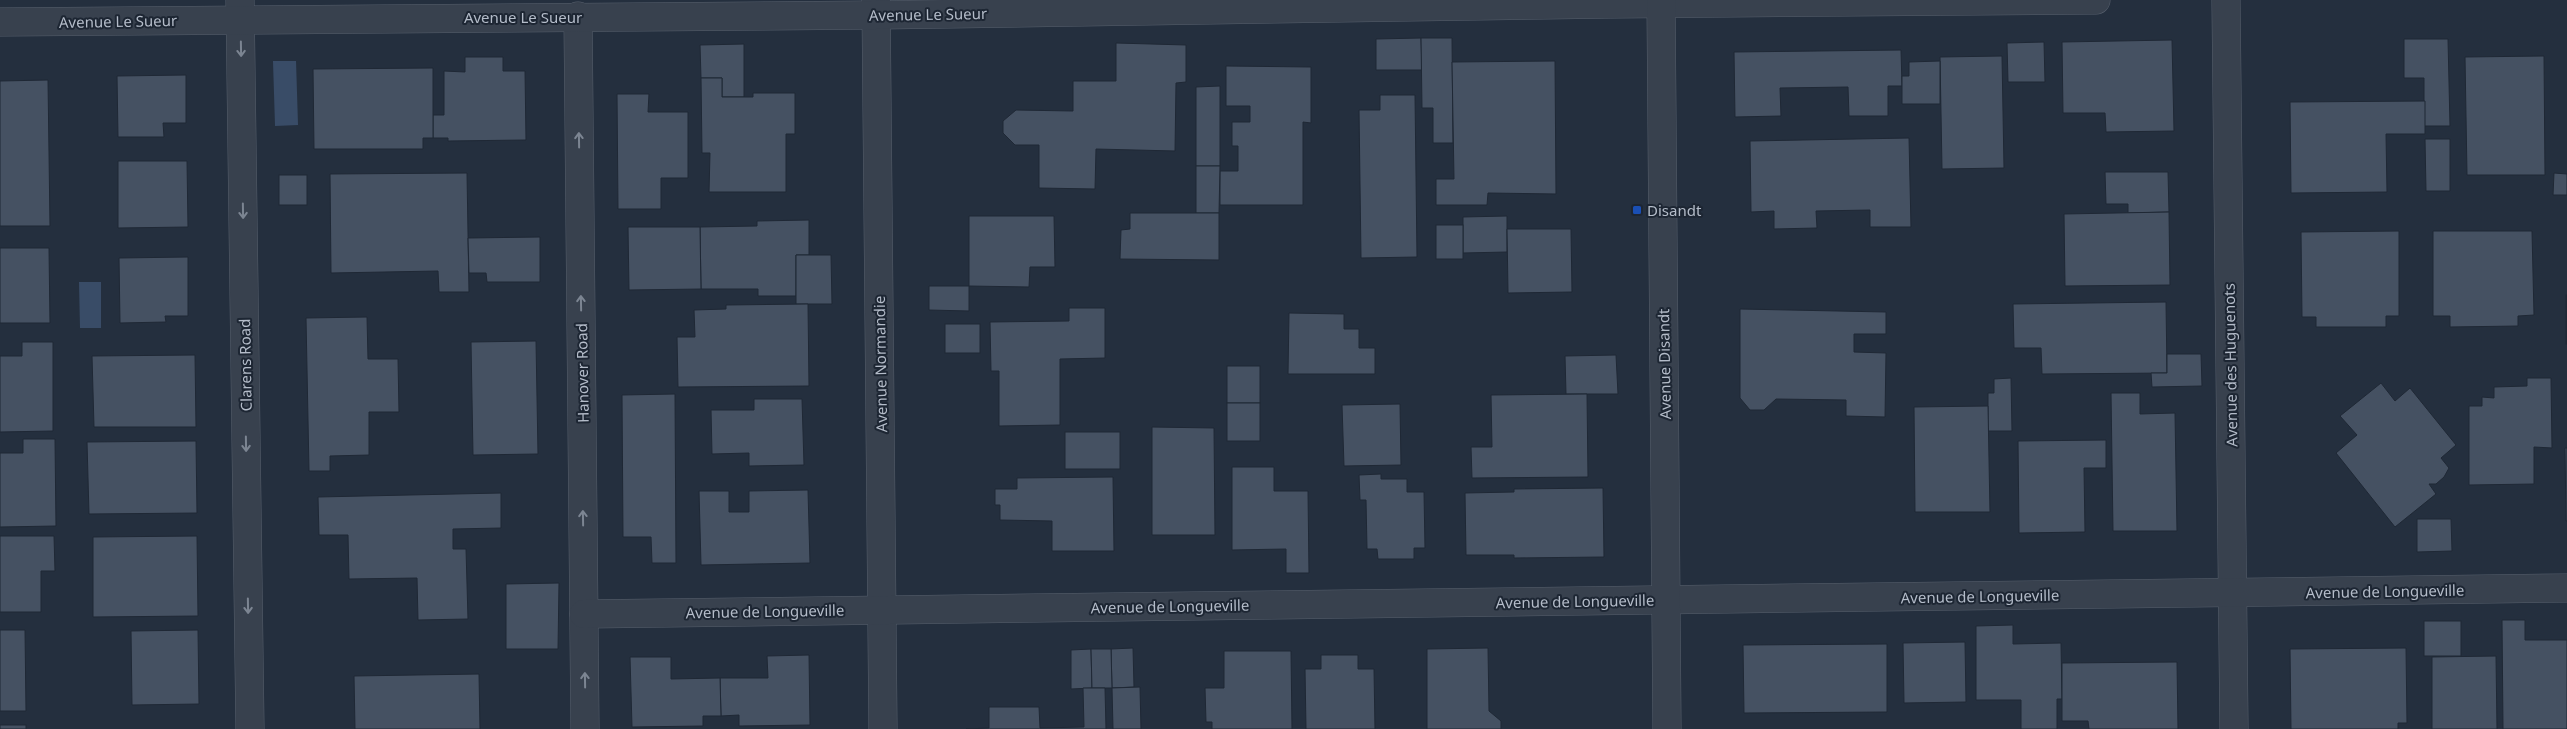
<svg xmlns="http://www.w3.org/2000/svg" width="2567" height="729" font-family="'Noto Sans',sans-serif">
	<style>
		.water { fill: #394c67 }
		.building { fill: #455162; stroke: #1f2835 }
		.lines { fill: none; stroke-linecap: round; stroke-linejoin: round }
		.minor-casing { stroke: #565f6c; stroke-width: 29 }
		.tertiary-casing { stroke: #565f6c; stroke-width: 29 }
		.minor { stroke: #38414e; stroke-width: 28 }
		.tertiary { stroke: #38414e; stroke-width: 28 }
		.oneway { stroke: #7c8592 }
		.transit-dot { fill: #1a4fb4; stroke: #1d2633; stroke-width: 2 }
		.labels { text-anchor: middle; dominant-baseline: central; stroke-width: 4; stroke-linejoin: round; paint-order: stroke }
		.street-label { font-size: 15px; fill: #b4bcc9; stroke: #1d2633 }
		.poi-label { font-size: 15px; fill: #b4bcc9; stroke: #1d2633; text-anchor: start }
	</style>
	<rect width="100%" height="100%" fill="#242f3e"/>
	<!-- water -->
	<g class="water">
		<path d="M273,61H296L298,125L275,126Z"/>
		<path d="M79,282H101V328H80Z"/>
	</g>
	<!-- building -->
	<g class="building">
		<path d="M1421,38L1422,70H1376V39Z"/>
		<path d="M1421,38H1452L1453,143H1433V108H1422Z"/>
		<path d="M2404,39H2448L2450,126H2424V78H2404Z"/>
		<path d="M2172,40L2174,131L2106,132L2105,113H2063L2062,42Z"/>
		<path d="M2044,42L2045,82H2008L2007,43Z"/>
		<path d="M1116,43L1186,45V82L1176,83L1175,151L1096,149L1095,189L1039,188V145H1015L1003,133V121L1016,110L1073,111V81H1116Z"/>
		<path d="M744,44V97H722V78H701L700,45Z"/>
		<path d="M1901,50L1902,86H1888V116H1849L1848,87L1780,88L1781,116L1735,117L1734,52Z"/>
		<path d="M2002,56L2004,168L1942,169L1940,57Z"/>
		<path d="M2544,56L2545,175H2467L2465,57Z"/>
		<path d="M465,57H503V71H525L526,140L448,141V138H433V115H444V71L465,72Z"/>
		<path d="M1555,61L1556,194L1488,193L1487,205H1436V179H1454L1452,62Z"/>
		<path d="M1940,61V104H1902V76H1909V62Z"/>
		<path d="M1226,66L1311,67V123L1303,122V205H1220V171H1238V146H1232V122H1250V106H1226Z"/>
		<path d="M433,68V138H423V149H314L313,69Z"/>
		<path d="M186,75V123H163L164,137H118L117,76Z"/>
		<path d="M701,78H722V97H753V93H795V134H786V192H709L710,153H702Z"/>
		<path d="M48,80L50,226H0V81Z"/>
		<path d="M1220,86V166H1196V87Z"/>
		<path d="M617,94H649L648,112H688V178H661V209H618Z"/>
		<path d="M1380,95H1415L1417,257L1361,258L1359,110H1380Z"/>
		<path d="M2425,101V134H2386L2387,192L2291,193L2290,102Z"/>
		<path d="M1909,138L1911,227H1870V210L1816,211L1817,228L1774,229V211L1751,212L1750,141Z"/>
		<path d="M2425,139H2450V191H2426Z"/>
		<path d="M118,161H187L188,227L118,228Z"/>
		<path d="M1196,166H1220L1219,213H1196Z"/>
		<path d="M2105,172H2168L2169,212L2128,213V204H2106Z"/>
		<path d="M467,173L469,292H439L438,271L331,273L330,174Z"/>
		<path d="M2554,173L2567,174V195H2553Z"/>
		<rect x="279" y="175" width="28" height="30"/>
		<path d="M2169,212L2170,285L2065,286L2064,214Z"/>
		<path d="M1130,213H1219V260L1120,259L1121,230L1130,229Z"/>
		<path d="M969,216H1054L1055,267H1030L1029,287L969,286Z"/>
		<path d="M1507,216V252L1463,253V217Z"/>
		<path d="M809,220V255H796V296H758V289H701L700,227L757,226V221Z"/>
		<rect x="1436" y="225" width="27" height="34"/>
		<path d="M628,227H700L701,289L629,290Z"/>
		<path d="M1507,229H1571L1572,292L1508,293Z"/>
		<path d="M2399,231V316H2386V327H2316V317H2302L2301,232Z"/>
		<path d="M2433,231H2532L2534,315L2518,316V326L2450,327V316H2433Z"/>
		<path d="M540,237V282H487L486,273H469L468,238Z"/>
		<path d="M0,248H49L50,323H0Z"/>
		<path d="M796,255H831L832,304H796Z"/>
		<path d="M188,257V316H165L166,322L120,323L119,258Z"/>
		<path d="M929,286H969V311L929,310Z"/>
		<rect x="2566" y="295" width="1" height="49"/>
		<path d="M2166,302L2167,373L2042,374L2041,348H2014L2013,304Z"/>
		<path d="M808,304L809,386L678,387L677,337H695L694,310L726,309V305Z"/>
		<path d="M1069,308H1105V358L1060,359V425L999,426V371H991L990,322L1069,321Z"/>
		<path d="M1740,309L1886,312V334H1854V352L1886,353L1885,417L1846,416V400L1776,399L1764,410H1750L1740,398Z"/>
		<path d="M1289,313L1344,314V329H1359V348H1375V374H1288Z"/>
		<path d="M367,317L368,359H398L399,412H369V455L330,456V471H309L306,318Z"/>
		<rect x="945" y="324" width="35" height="29"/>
		<path d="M536,341L538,454L473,455L471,342Z"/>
		<path d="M22,342H53V431L0,432V356H22Z"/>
		<path d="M2167,354H2201L2202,386L2152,387L2151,373H2167Z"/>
		<path d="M195,355L196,427H94L92,356Z"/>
		<path d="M1616,355L1618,394H1566L1565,356Z"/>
		<rect x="1227" y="366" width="33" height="37"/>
		<path d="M2011,378L2012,431H1988V393H1994V379Z"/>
		<path d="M2527,378H2551L2552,448L2534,447V484L2469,485V406H2482V397L2494,398V387L2527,386Z"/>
		<path d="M2381,383L2395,401L2410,388L2456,445L2441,458L2449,468L2444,477L2436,484H2429L2436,494L2395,527L2336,453L2357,435L2340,416Z"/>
		<path d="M2111,393H2140V414L2175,413L2177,531H2113Z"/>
		<path d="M675,394L676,563H652L651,537H623L622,395Z"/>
		<path d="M1587,394L1588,477L1472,478L1471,447H1492L1491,395Z"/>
		<path d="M754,399H802L804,465L749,466V453L712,454L711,410H754Z"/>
		<rect x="1227" y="403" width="33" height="38"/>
		<path d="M1400,404L1401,465L1344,466L1342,405Z"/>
		<path d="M1988,406L1990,512H1915L1914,407Z"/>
		<path d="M1152,427L1214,428L1215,535H1152Z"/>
		<rect x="1065" y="432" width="55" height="37"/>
		<path d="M23,439H55L56,526L0,527V453H23Z"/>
		<path d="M2106,440V468H2084L2085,532L2019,533L2018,441Z"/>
		<path d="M196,441L197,513L89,514L87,442Z"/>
		<path d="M2565,448H2567V521H2566Z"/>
		<path d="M1232,467H1274V491H1308L1309,573H1286V549L1232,550Z"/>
		<path d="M1381,474V479H1407V492H1424L1425,548H1414V559H1378L1377,549H1367L1366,500H1360L1359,475Z"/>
		<path d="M1113,477L1114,551H1052V521L1000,520V505H995V489H1017V478Z"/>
		<path d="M1603,488L1604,557L1514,558V555H1466L1465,493L1514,492V489Z"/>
		<path d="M808,490L810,563L701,565L699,491H729V512H749V491Z"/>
		<path d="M501,493V528L453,529V549H466L468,619L418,620L417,578L349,579L348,535H319L318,497Z"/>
		<path d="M2417,519H2451L2452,551L2417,552Z"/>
		<path d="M0,536H54L55,571H41V612H0Z"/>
		<path d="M197,536L198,616L93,617V537Z"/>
		<path d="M559,583L558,649H506V584Z"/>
		<path d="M2502,620H2525V640H2567V729H2503Z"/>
		<rect x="2424" y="621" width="37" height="35"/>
		<path d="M2013,625V644L2061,643L2062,699H2057V729H2021V700H1976V626Z"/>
		<path d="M0,630H25L26,711H0Z"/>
		<path d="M198,630L199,704L132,705L131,631Z"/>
		<path d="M1965,642L1966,702L1904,703L1903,643Z"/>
		<path d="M1887,644V712L1744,713L1743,645Z"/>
		<path d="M1133,648L1134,687L1112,688L1111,649Z"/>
		<path d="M1488,648L1489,711L1501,721V729H1427V649Z"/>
		<path d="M2406,648L2407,723H2398V729H2291L2290,649Z"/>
		<path d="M1091,649L1092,688L1071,689V650Z"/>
		<path d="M1091,649H1111L1112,688H1092Z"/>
		<path d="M1224,651H1291L1292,729H1212V722H1206L1205,688H1224Z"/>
		<path d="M809,655L810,725L739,726V715L721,716L720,678H768L767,656Z"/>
		<path d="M1321,655H1358V669H1374L1375,729H1306L1305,669H1321Z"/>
		<path d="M2496,656L2497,729H2432V657Z"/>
		<path d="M630,657H671V679L720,678L721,716H703V726L632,727Z"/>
		<path d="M2177,662L2178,729H2089L2088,721H2062V663Z"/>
		<path d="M479,674L480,729H355L354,676Z"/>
		<path d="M1140,687L1141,729H1113L1112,688Z"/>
		<path d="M1083,688H1105L1106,729H966L989,728V707H1039L1040,728L1084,727Z"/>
		<rect x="0" y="725" width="26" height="4"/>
	</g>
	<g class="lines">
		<!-- minor casing -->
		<g class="minor-casing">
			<g id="minor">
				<path d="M240,0L250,729"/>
				<path d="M876,0L883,729"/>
				<path d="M2226,0L2234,729"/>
				<path d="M578,16L585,729"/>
				<path d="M0,22L876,15L1611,4L2096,0"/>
				<path d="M584,614L2567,588"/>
			</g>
		</g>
		<!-- tertiary casing -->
		<g class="tertiary-casing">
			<path id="tertiary" d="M1661,0L1667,729"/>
		</g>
		<!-- minor -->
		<use href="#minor" class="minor"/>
		<!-- tertiary -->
		<use href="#tertiary" class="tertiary"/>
	</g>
	<!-- one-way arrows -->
	<defs><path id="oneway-shaft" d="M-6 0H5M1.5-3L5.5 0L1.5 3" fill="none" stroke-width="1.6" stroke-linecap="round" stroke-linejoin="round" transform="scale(1.25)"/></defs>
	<g class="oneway">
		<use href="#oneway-shaft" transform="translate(241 49) rotate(89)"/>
		<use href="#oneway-shaft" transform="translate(579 140) rotate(-91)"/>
		<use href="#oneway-shaft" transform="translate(243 211) rotate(89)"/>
		<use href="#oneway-shaft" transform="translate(581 303) rotate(-91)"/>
		<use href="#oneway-shaft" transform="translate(246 444) rotate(89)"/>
		<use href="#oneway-shaft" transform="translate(583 518) rotate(-91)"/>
		<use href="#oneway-shaft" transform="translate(248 606) rotate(89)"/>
		<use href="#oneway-shaft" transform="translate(585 680) rotate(-91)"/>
	</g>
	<!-- markers -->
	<rect class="transit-dot" x="1632" y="205" width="10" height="10" rx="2.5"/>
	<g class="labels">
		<!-- street labels -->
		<g class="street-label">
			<text transform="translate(928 14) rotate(-1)">Avenue Le Sueur</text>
			<text x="523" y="17">Avenue Le Sueur</text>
			<text transform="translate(118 21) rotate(-1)">Avenue Le Sueur</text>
			<text transform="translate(880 364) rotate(-91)">Avenue Normandie</text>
			<text transform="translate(1664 364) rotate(-91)">Avenue Disandt</text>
			<text transform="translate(245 365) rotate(-91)">Clarens Road</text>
			<text transform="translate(2230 365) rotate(-91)">Avenue des Huguenots</text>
			<text transform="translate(582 373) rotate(-91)">Hanover Road</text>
			<text transform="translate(2385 591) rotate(-1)">Avenue de Longueville</text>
			<text transform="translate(1980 596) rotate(-1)">Avenue de Longueville</text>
			<text transform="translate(1575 601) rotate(-1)">Avenue de Longueville</text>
			<text transform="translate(1170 606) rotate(-1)">Avenue de Longueville</text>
			<text transform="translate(765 611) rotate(-1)">Avenue de Longueville</text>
		</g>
		<!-- poi labels -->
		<g class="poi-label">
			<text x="1647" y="210">Disandt</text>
		</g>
	</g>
</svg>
